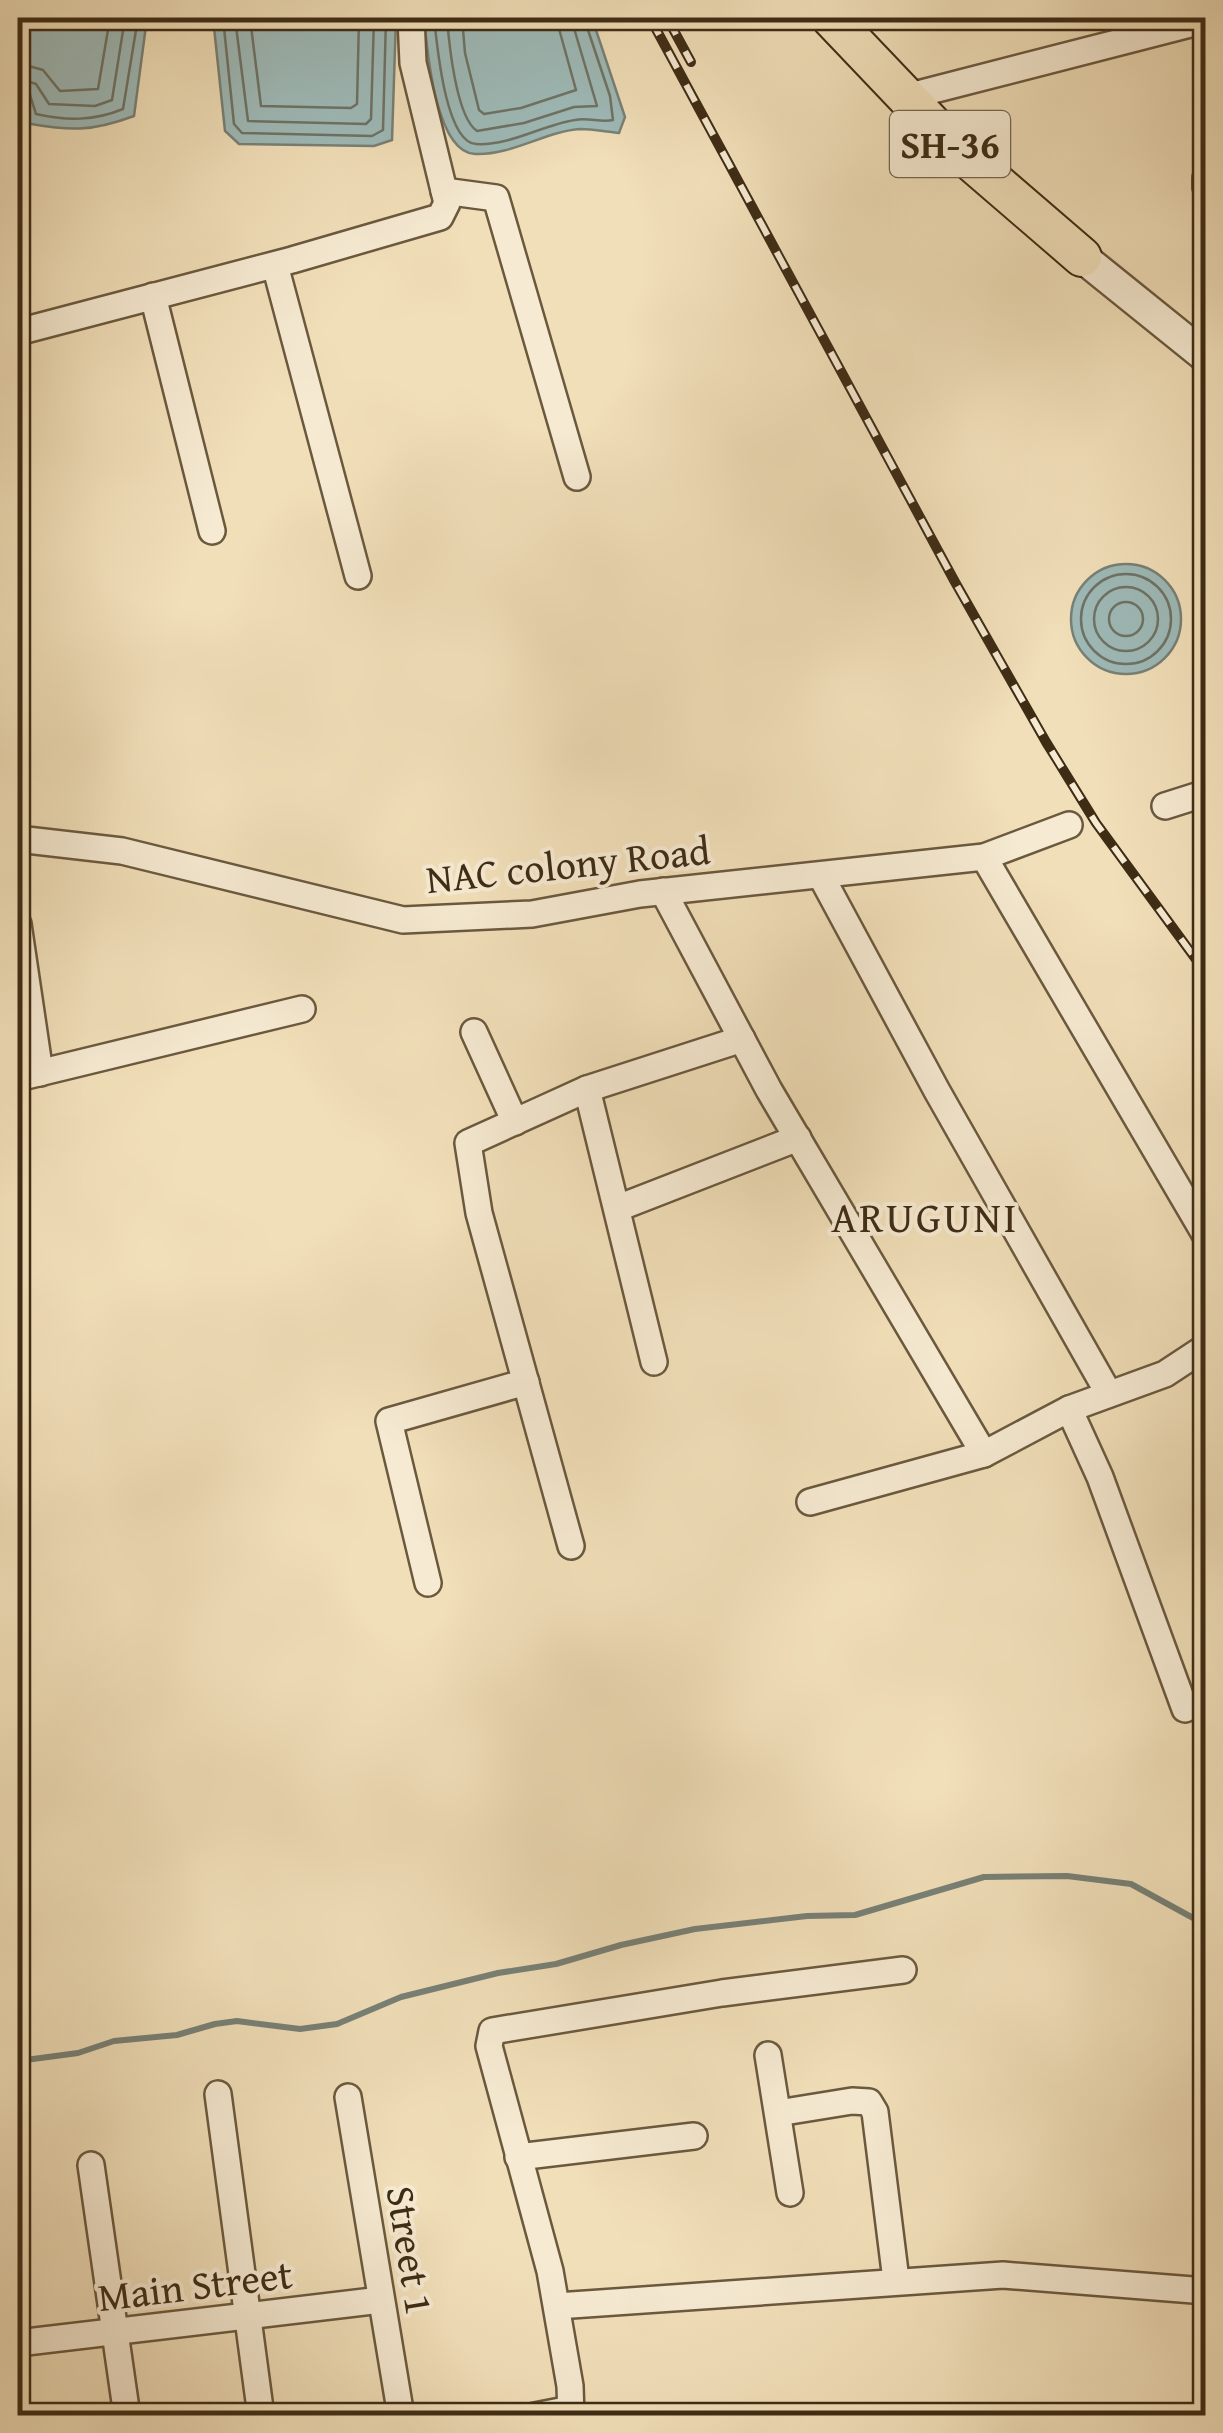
<svg xmlns="http://www.w3.org/2000/svg" width="1223" height="2433" font-family="'Gentium Book Plus',serif">
	<style>
		.water { fill: #9ebab8; stroke: #788177; stroke-width: 2.5 }
		.lines { fill: none; stroke-linecap: round; stroke-linejoin: round }
		.shore { stroke: #6e7366; stroke-width: 2.5 }
		.stream { stroke: #788177; stroke-width: 6 }
		.minor-casing { stroke: #6b593e; stroke-width: 30 }
		.tertiary-casing { stroke: #6b593e; stroke-width: 35 }
		.primary-casing { stroke: #3e2c15; stroke-width: 42 }
		.minor { stroke: #f6ead2; stroke-width: 25 }
		.tertiary { stroke: #f6ead2; stroke-width: 30 }
		.primary { stroke: #f1dfb9; stroke-width: 38 }
		.rail-casing { stroke: #3e2c15; stroke-width: 10 }
		.rail { stroke: #f6ead2; stroke-width: 6; stroke-dasharray: 19; stroke-linecap: butt }
		.labels { text-anchor: middle; dominant-baseline: central; stroke-width: 8; stroke-linejoin: round; paint-order: stroke }
		.shield { fill: #f6ead2; stroke: #75654e; stroke-width: 2.5 }
		.shield-label { font-size: 38px; font-weight: bold; fill: #3e2c15 }
		.street-label { font-size: 40px; fill: #3e2c15; stroke: #f6ead2 }
		.neighbourhood-label { font-size: 42px; letter-spacing: 2.5px; fill: #3e2c15; stroke: #f6ead2 }
	</style>
	<rect width="100%" height="100%" fill="#f1dfb9"/>
	<filter id="stains"><feTurbulence type="fractalNoise" baseFrequency=".002" numOctaves="4"/><feColorMatrix values="0 0 0 0 .2 0 0 0 0 .09 0 0 0 0 .02 0 0 0 .5 -.17"/></filter>
	<radialGradient id="worn" r=".72"><stop offset=".6" stop-color="#630" stop-opacity="0"/><stop offset="1" stop-color="#630" stop-opacity=".3"/></radialGradient>
	<!-- water -->
	<g class="water">
		<path d="M21,18H147L134,116C91,132 70,131 25,123L18,67Z"/>
		<path d="M213,18H396L392,140L374,146L239,144L225,131Z"/>
		<path d="M424,18H592L625,117L619,133C607,132 593,129 580,129C547,131 510,156 475,154C435,152 427,49 424,18Z"/>
		<circle cx="1126" cy="619" r="55"/>
	</g>
	<g class="lines">
		<!-- shore -->
		<g class="shore">
			<path d="M223,18L234,124L242,133L372,136L383,130L386,18"/>
			<path d="M235,18L248,121L366,124L371,119L374,18"/>
			<path d="M250,18L261,106L351,108L357,104L359,18"/>
			<path d="M434,18C437,43 445,142 476,144C510,146 542,125 575,120C588,117 601,123 613,120L610,96L584,18"/>
			<path d="M447,18C449,43 456,117 477,131L524,123L574,107L597,106L571,18"/>
			<path d="M462,18L465,53L479,110L484,114L521,108L576,90L556,18"/>
			<path d="M18,63L43,70L60,91L98,89L110,18"/>
			<path d="M18,78L36,84L49,104L95,106L112,100L125,18"/>
			<path d="M18,91L30,95L36,114C67,121 94,121 123,109L138,18"/>
			<circle cx="1126" cy="619" r="45"/>
			<circle cx="1126" cy="619" r="32"/>
			<circle cx="1126" cy="619" r="17"/>
		</g>
		<!-- stream -->
		<path class="stream" d="M18,2061L78,2053L114,2041L177,2035L215,2024L237,2021L300,2029L337,2024L401,1997L498,1973L556,1964L621,1945L695,1929L807,1916L855,1915L984,1877L1067,1876L1131,1884L1206,1925"/>
		<!-- minor casing -->
		<g class="minor-casing">
			<g id="minor">
				<path d="M906,97L1206,20"/>
				<path d="M1206,178V187"/>
				<path d="M444,191L496,198L577,477"/>
				<path d="M275,265L358,576"/>
				<path d="M153,296L212,531"/>
				<path d="M18,332L292,260L440,217L447,203L413,63L411,18"/>
				<path d="M1165,806L1206,793"/>
				<path d="M18,839L122,851L403,920L532,914L640,894L984,857L1069,825"/>
				<path d="M984,857L1206,1236"/>
				<path d="M821,876L937,1091L1109,1394"/>
				<path d="M663,891L769,1090L984,1454"/>
				<path d="M18,924L40,1073"/>
				<path d="M474,1032L515,1122"/>
				<path d="M18,1078L302,1009"/>
				<path d="M587,1089L654,1362"/>
				<path d="M618,1208L798,1138"/>
				<path d="M1069,1409L1100,1477L1185,1709"/>
				<path d="M810,1502L984,1454L1069,1409L1165,1374L1206,1347"/>
				<path d="M571,1546L479,1213L468,1143L587,1089L742,1039"/>
				<path d="M428,1583L389,1421L526,1382"/>
				<path d="M768,2055L790,2193"/>
				<path d="M218,2094L261,2416"/>
				<path d="M348,2097L401,2416"/>
				<path d="M778,2113L852,2101L869,2102L875,2112L896,2280"/>
				<path d="M518,2157L694,2136"/>
				<path d="M91,2165L127,2416"/>
				<path d="M557,2306L1003,2275L1206,2291"/>
				<path d="M18,2343L381,2300"/>
				<path d="M535,2416L571,2409"/>
				<path d="M571,2416L570,2386L550,2271L489,2046L492,2031L722,1993L903,1970"/>
			</g>
		</g>
		<!-- tertiary casing -->
		<g class="tertiary-casing">
			<path id="tertiary" d="M1082,257L1206,357"/>
		</g>
		<!-- primary casing -->
		<g class="primary-casing">
			<path id="primary" d="M831,18L951,144L1082,257"/>
		</g>
		<!-- minor -->
		<use href="#minor" class="minor"/>
		<!-- tertiary -->
		<use href="#tertiary" class="tertiary"/>
		<!-- primary -->
		<use href="#primary" class="primary"/>
		<!-- rail casing -->
		<g class="rail-casing">
			<g id="rail">
				<path d="M650,18L955,582L1046,742L1096,823L1206,973"/>
				<path d="M667,18L691,62"/>
			</g>
		</g>
		<!-- rail -->
		<use href="#rail" class="rail"/>
	</g>
	<g class="labels">
		<!-- shield labels -->
		<rect class="shield" x="890" y="111" width="120" height="66" rx="8"/>
		<g class="shield-label">
			<text x="950" y="144">SH-36</text>
		</g>
		<!-- street labels -->
		<g class="street-label">
			<text transform="translate(568 864) rotate(-6)">NAC colony Road</text>
			<text transform="translate(411 2250) rotate(81)">Street 1</text>
			<text transform="translate(195 2285) rotate(-7)">Main Street</text>
		</g>
		<!-- neighbourhood labels -->
		<g class="neighbourhood-label">
			<text x="925" y="1216">ARUGUNI</text>
		</g>
	</g>
	<!-- margin -->
	<rect width="1223" height="2433" fill="none" stroke="#f1dfb9" stroke-width="60"/>
	<rect x="20" y="20" width="1183" height="2393" fill="none" stroke="#3e2c15" stroke-width="5"/>
	<rect x="30" y="30" width="1163" height="2373" fill="none" stroke="#3e2c15" stroke-width="2.5"/>
	<rect width="100%" height="100%" filter="url(#stains)"/>
	<rect width="100%" height="100%" fill="url(#worn)"/>
</svg>
